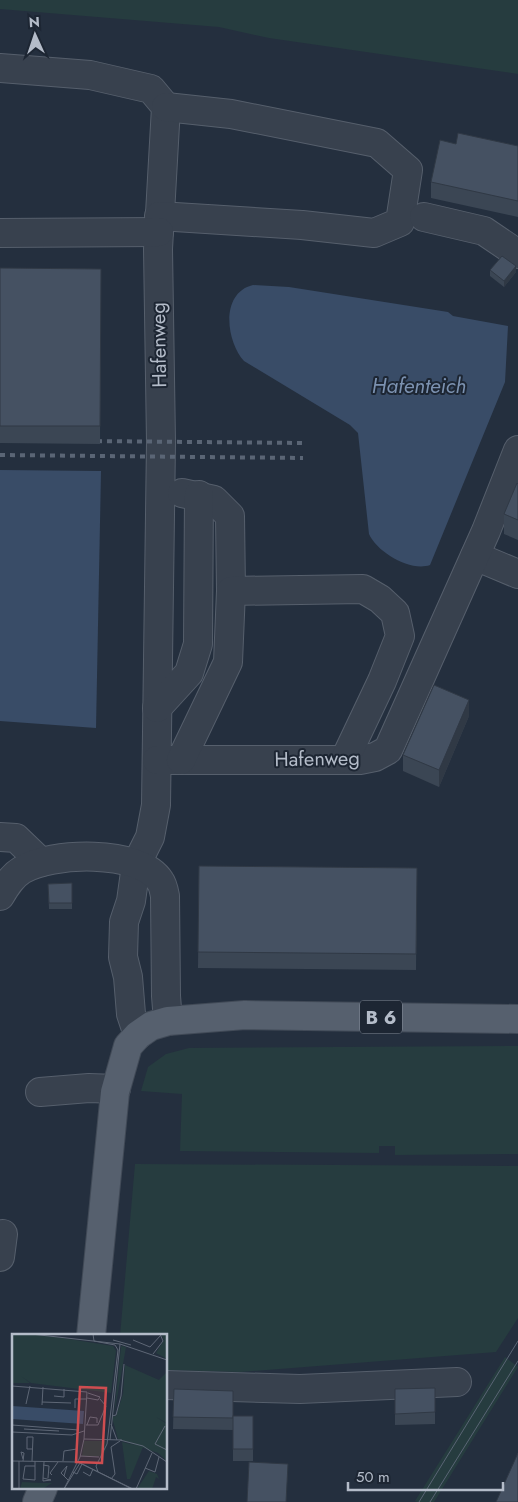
<svg xmlns="http://www.w3.org/2000/svg" width="518" height="1502" font-family="Jost,sans-serif">
	<style>
		.green { fill: #263c3f }
		.water { fill: #394c67 }
		.lines { fill: none; stroke-linecap: round; stroke-linejoin: round }
		.minor-casing { stroke: #565f6c; stroke-width: 30 }
		.major-casing { stroke: #414a57; stroke-width: 30 }
		.minor { stroke: #38414e; stroke-width: 28 }
		.major { stroke: #56606e; stroke-width: 28 }
		.tram { stroke: #5a6575; stroke-width: 1 }
		.rail { stroke: #5a6575; stroke-width: 4; stroke-dasharray: 5 5; stroke-linecap: butt }
		.wall { fill: #3b4654 }
		.shaded-wall { fill: #303945 }
		.building { fill: #455162; stroke: #303945 }
		.labels { text-anchor: middle; dominant-baseline: central; stroke-width: 4; stroke-linejoin: round; paint-order: stroke }
		.shield { fill: #1d2633; stroke: #878f9c; stroke-width: 1 }
		.shield-label { font-size: 19px; font-weight: bold; fill: #b4bcc9 }
		.street-label { font-size: 20px; fill: #b4bcc9; stroke: #1d2633 }
		.water-label { font-size: 21px; font-style: italic; fill: #7c92b1; stroke: #1d2633 }
		.inset-road { fill: none; stroke: #5e6776; stroke-width: 1 }
		.view { fill: #ce4d50; fill-opacity: 0.15; stroke: #ce4d50; stroke-width: 2.5 }
		.inset-edge { fill: none; stroke: #b4bcc9; stroke-width: 2.5 }
	</style>
	<rect width="100%" height="100%" fill="#242f3e"/>
	<!-- green -->
	<g class="green">
		<path d="M0,0H518V74L269,38L219,27L0,9Z"/>
		<path d="M518,1046V1154L395,1155V1146H379V1153L180,1151L182,1094L141,1091L148,1067L166,1054L189,1048Z"/>
		<path d="M135,1164L518,1166V1318L496,1352L240,1372L166,1370V1336H120Z"/>
		<path d="M505,1357L518,1367L434,1502H417L415,1501Z"/>
	</g>
	<!-- water -->
	<g class="water">
		<path d="M253,285L289,287L448,312L453,316L508,326L505,382L430,565C410,572 377,552 369,534L358,433L350,425L244,361C226,341 220,293 253,285Z"/>
		<path d="M0,470L101,471L96,728L0,721Z"/>
	</g>
	<g class="lines">
		<!-- minor casing -->
		<g class="minor-casing">
			<g id="minor">
				<path d="M0,68L90,75L151,89L166,107L158,249L161,442L156,805L150,837L136,865L131,901L124,922L123,957L128,977L131,1014L138,1035"/>
				<path d="M159,216L302,225L374,233L400,222L408,170L377,143L231,114L166,107"/>
				<path d="M424,217L484,231L518,254"/>
				<path d="M0,233L159,232"/>
				<path d="M182,493L214,500L230,516L231,591"/>
				<path d="M475,556L518,574"/>
				<path d="M157,708L189,673L198,644L199,495"/>
				<path d="M157,760H360L375,757L388,750L486,531L518,450"/>
				<path d="M181,760L228,662L231,591L363,589L380,599L395,613L400,636L382,681L345,759"/>
				<path d="M0,837L16,838L41,862"/>
				<path d="M0,896C6,886 12,876 22,870C50,852 140,849 160,881C163,885 164,891 165,896L166,996L168,1021"/>
				<path d="M40,1092L89,1088L116,1089"/>
				<path d="M0,1257L3,1234"/>
				<path d="M166,1385L300,1389L457,1382"/>
			</g>
		</g>
		<!-- major casing -->
		<g class="major-casing">
			<g id="major">
				<path d="M91,1336L115,1092L128,1046L138,1035L151,1026L168,1021L245,1015L518,1019"/>
				<path d="M37,1502L43,1488"/>
			</g>
		</g>
		<!-- minor -->
		<use href="#minor" class="minor"/>
		<!-- major -->
		<use href="#major" class="major"/>
		<!-- tram -->
		<g class="tram">
			<path d="M419,1502L518,1341"/>
			<path d="M430,1502L518,1361"/>
		</g>
		<!-- rail -->
		<g class="rail">
			<path d="M87,441L303,443"/>
			<path d="M0,455L303,458"/>
		</g>
	</g>
	<!-- wall -->
	<g class="wall">
		<path d="M456,144L518,146V217L431,198V182Z"/>
		<path d="M0,268L101,269L100,444L0,443Z"/>
		<path d="M490,270L516,272L504,287L490,276Z"/>
		<path d="M518,484V540L504,534V514Z"/>
		<path d="M469,716L439,787L403,771V755Z"/>
		<path d="M199,866L417,868L416,970L198,968Z"/>
		<path d="M72,883V909H49L48,884Z"/>
		<path d="M435,1388V1424L395,1425V1389Z"/>
		<path d="M174,1389L233,1391V1430L173,1429Z"/>
		<rect x="233" y="1416" width="20" height="45"/>
	</g>
	<!-- shaded-wall -->
	<g class="shaded-wall">
		<path d="M516,266V272L504,287V281Z"/>
		<path d="M469,700V716L439,787V770Z"/>
	</g>
	<!-- building -->
	<g class="building">
		<path d="M458,133L518,146V201L431,182L440,140L456,144Z"/>
		<path d="M502,256L516,266L504,281L490,270Z"/>
		<path d="M0,268L101,269L100,426H0Z"/>
		<path d="M517,483L518,484V520L504,514Z"/>
		<path d="M434,685L469,700L439,770L403,755Z"/>
		<path d="M199,866L417,868L416,954L198,952Z"/>
		<path d="M72,883V903H49L48,884Z"/>
		<path d="M435,1388V1412L395,1414V1389Z"/>
		<path d="M174,1389L233,1391V1418L173,1417Z"/>
		<rect x="233" y="1416" width="20" height="33"/>
		<path d="M518,1453V1502H496Z"/>
		<path d="M249,1462L288,1464L286,1502H247Z"/>
	</g>
	<g class="labels">
		<!-- shield labels -->
		<rect class="shield" x="360" y="1000.5" width="42" height="33" rx="4"/>
		<g class="shield-label">
			<text x="381" y="1017">B 6</text>
		</g>
		<!-- street labels -->
		<g class="street-label">
			<text transform="translate(159 345) rotate(-91)">Hafenweg</text>
			<text transform="translate(317 759) rotate(-1)">Hafenweg</text>
		</g>
		<!-- water labels -->
		<g class="water-label">
			<text x="419" y="386">Hafenteich</text>
		</g>
	</g>
	<!-- overview -->
	<g transform="translate(12 1334)">
		<rect width="155" height="155" fill="#242f3e"/>
		<path d="M0,0L32,1L101,12L104,17L99,59L19,49L9,42L18,49H0ZM149,0H155V25L144,19L152,6ZM109,12L114,13L102,81L109,13ZM113,31L147,46L155,38V89L144,83L155,90V127L146,119L106,105L100,83L104,82L111,60ZM72,107H94L93,115L96,107L93,118L85,130L89,122H70ZM110,108L131,113L118,145H115ZM137,137L145,140L147,145L144,143L140,155H125ZM10,148L30,149H40L32,154L37,155H8Z" fill="#263c3f"/>
		<path d="M0,72L72,77L71,90L0,85Z" fill="#394c67"/>
		<path class="inset-road" d="M19,0L108,10L155,26M81,0L82,7L103,11L106,16L95,110L84,132L86,138M101,6L119,11M121,6L138,13L149,1M141,20L151,7L148,0M0,52L75,58L72,105M42,62L52,63V55M75,64L86,66L88,63L76,59M30,68L59,69M14,70L18,52M30,71L31,53M63,74V65H75M100,82L104,81L109,62L112,30M99,90L105,106M0,91L67,96M74,91H86L94,72L88,65M75,91L78,83L85,84V89M153,92L143,110L155,116M12,95L47,97M0,98L60,101L72,97M98,106L108,10M108,106L131,112L155,128M20,115H15V103H21L20,127M68,122L87,123M0,127L66,128M11,127L12,119L9,118L11,125M51,127L52,117L65,115M66,128L120,155M31,131L37,132L36,144M23,132H13L11,145L23,146V127M133,134L143,138L147,123M61,138L65,140L70,130M71,138L78,142L81,135M40,141L38,139L46,128M52,142L49,139L55,132L52,142L56,146M31,144L39,146L31,147V144L32,128M99,145L103,140L99,113L108,107M7,155V127M52,155L68,123L72,105L110,106M52,155L68,129L121,155M124,155L140,119"/>
		<path class="view" d="M68,53L94,54L90,129L64,128Z"/>
		<rect width="155" height="155" class="inset-edge"/>
	</g>
	<!-- north arrow -->
	<g transform="translate(35 35) rotate(357)" stroke="#1d2633" stroke-width="4" paint-order="stroke">
	<path d="M0-4L9 19L0 12L-9 19Z" fill="#b4bcc9"/>
	<text y="-8" font-size="14" font-weight="bold" text-anchor="middle" fill="#b4bcc9">N</text>
	</g>
	<!-- scale -->
	<path d="M348 1482v8h155v-8" fill="none" stroke="#b4bcc9" stroke-width="2.5"/>
	<text x="356" y="1482" font-size="15" fill="#b4bcc9" stroke="#1d2633" stroke-width="4" paint-order="stroke">50 m</text>
</svg>
